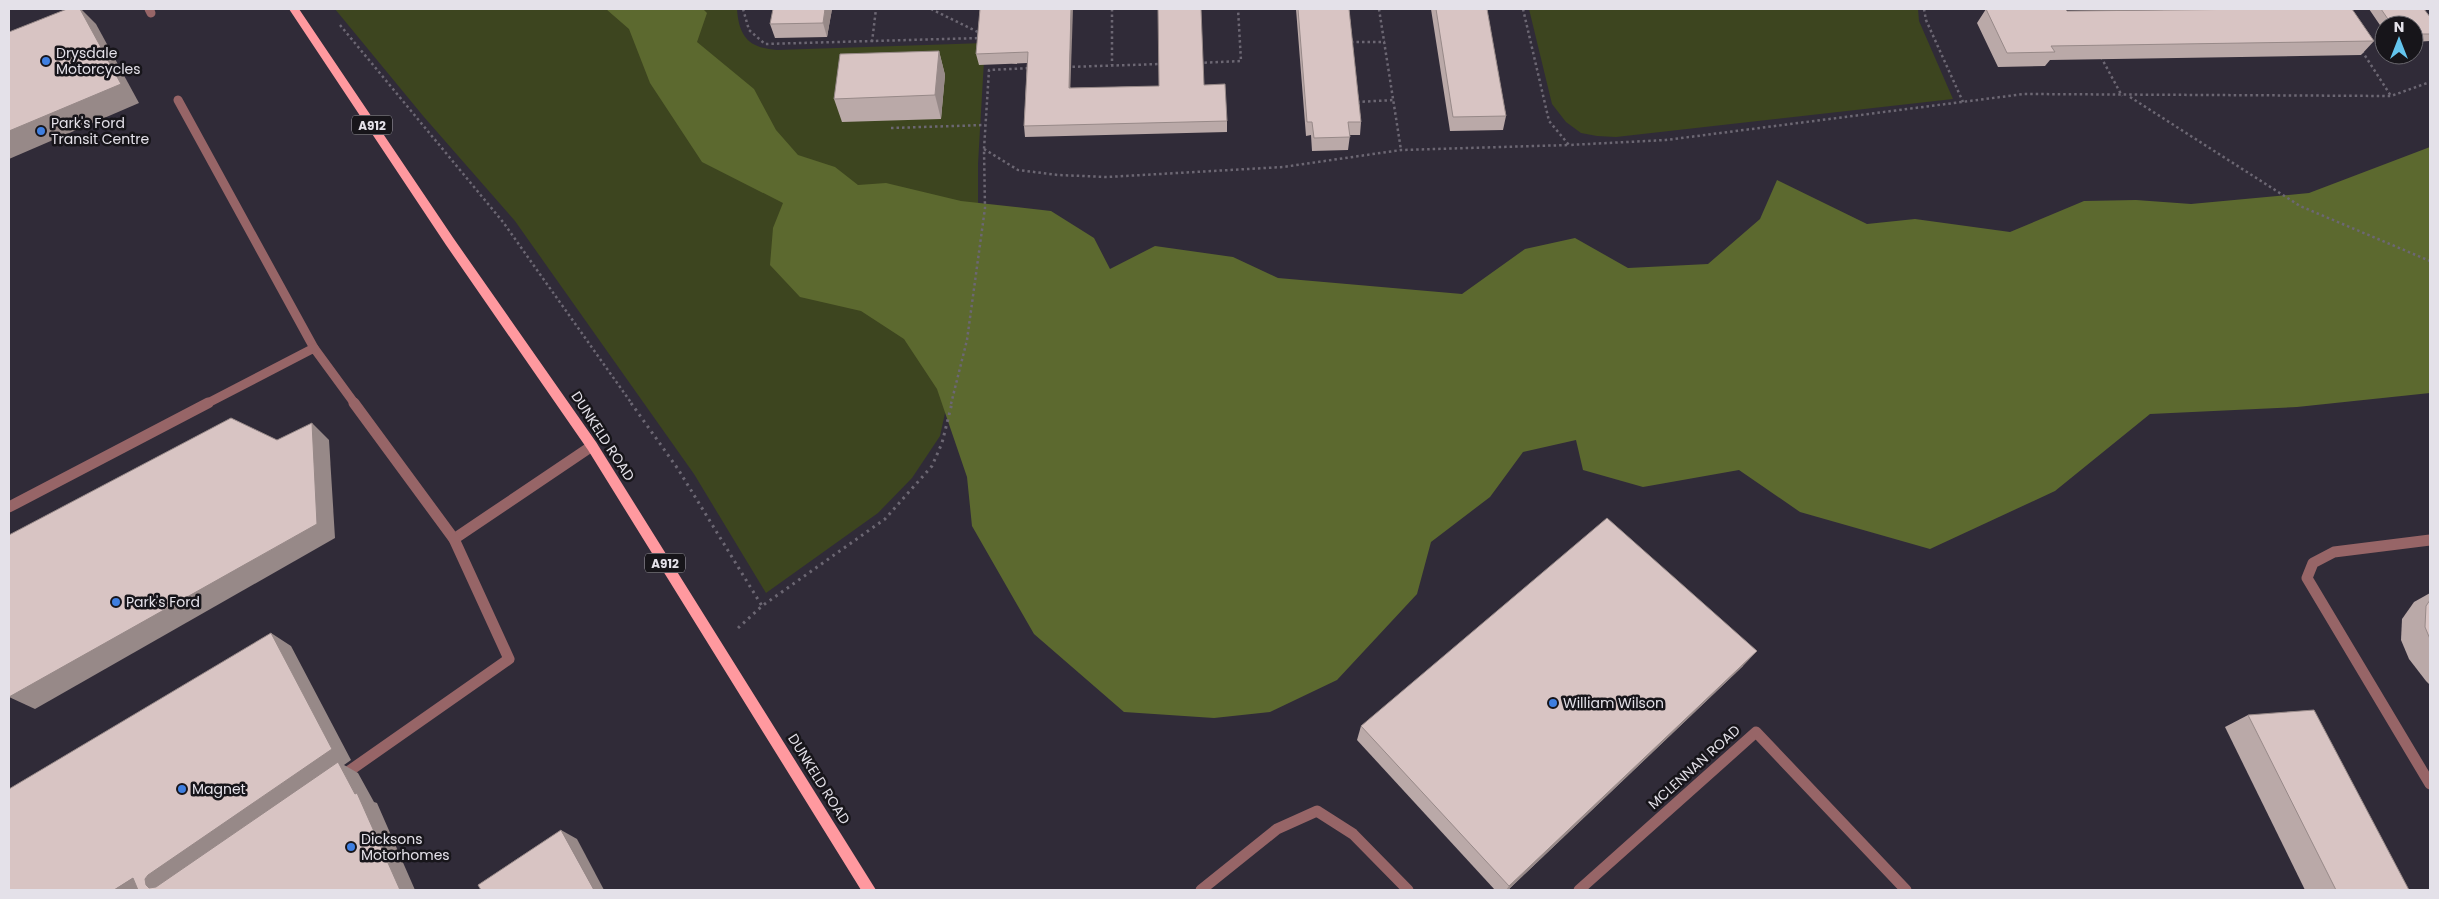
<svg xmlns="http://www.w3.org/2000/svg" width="2439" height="899" font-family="Poppins,sans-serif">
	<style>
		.green { fill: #3d451f }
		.forest { fill: #5c692f }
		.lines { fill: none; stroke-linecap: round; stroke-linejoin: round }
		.path-far1 { stroke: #6c6773; stroke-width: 2.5; stroke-dasharray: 2.5 3; stroke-linecap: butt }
		.path { stroke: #6c6773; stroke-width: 3; stroke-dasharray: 2.5 4.5; stroke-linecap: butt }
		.lane-far1 { stroke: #976567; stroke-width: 9 }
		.lane { stroke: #976567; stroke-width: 11 }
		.street { stroke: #976567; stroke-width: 11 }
		.primary { fill: #ff999f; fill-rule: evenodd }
		.wall { fill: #baa9a8 }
		.shaded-wall { fill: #978988 }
		.building { fill: #d8c4c3; stroke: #978988 }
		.shop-dot { fill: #3f7fe0; stroke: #17151a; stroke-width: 2 }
		.labels { text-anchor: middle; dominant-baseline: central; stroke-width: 5; stroke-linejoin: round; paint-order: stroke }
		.shield { fill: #17151a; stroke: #a6a4ab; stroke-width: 1 }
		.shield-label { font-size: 12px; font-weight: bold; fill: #e4e1e9 }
		.poi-label { font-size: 14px; fill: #e4e1e9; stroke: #17151a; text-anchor: start }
		.street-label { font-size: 14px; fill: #e4e1e9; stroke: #17151a }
	</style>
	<rect width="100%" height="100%" fill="#302b38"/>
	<!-- green -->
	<g class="green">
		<path d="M335,9H737C739,37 749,48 777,50L985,43L978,164V208L961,340L940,436L912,478L878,513L766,593L694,474L515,221L424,117Z"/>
		<path d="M1529,9H1918L1919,21L1953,99L1616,137L1597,136L1581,133L1566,122L1552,104Z"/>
	</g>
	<!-- forest -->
	<path class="forest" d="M606,9H703L707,13L697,42L754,89L776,130L798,155L835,167L858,185L886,183L961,201L1051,211L1094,238L1110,269L1155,246L1233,257L1278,278L1462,294L1525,249L1575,238L1628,268L1708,264L1760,219L1777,180L1867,224L1915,219L2010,232L2084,201L2136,200L2191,204L2309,193L2430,147V393L2297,407L2150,414L2055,491L1930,549L1800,512L1739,470L1643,487L1583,470L1576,440L1523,452L1490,497L1431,542L1417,594L1337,680L1270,712L1214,718L1124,712L1034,634L972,526L967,477L937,389L904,339L861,311L800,297L770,265L773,228L783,203L702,162L650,83L629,29Z"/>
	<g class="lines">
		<!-- path-far1 -->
		<g class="path-far1">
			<path d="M743,9L749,30L765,44L980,38"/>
			<path d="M931,9L982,34"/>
			<path d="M1112,9V65"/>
			<path d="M1379,9L1401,150"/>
			<path d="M1523,9L1549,121L1569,145L1666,140L2024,94L2391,96L2430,82"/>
			<path d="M1924,9L1926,20L1963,102"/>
			<path d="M340,25L503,222L632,404"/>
			<path d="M872,42L876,9"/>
			<path d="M1351,42H1385"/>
			<path d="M2362,51L2391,96"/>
			<path d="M2101,57L2122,96"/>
			<path d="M1199,63L1241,61L1238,9"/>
			<path d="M1067,67L1161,64"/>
			<path d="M2130,97L2300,206L2430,261"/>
			<path d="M1357,102L1394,100"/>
			<path d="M891,128L985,125"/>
			<path d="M984,149L1018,170L1058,175L1107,177L1283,167L1401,150L1569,145"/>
			<path d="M951,404L967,340L985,208L984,149L989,70L1031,68"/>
		</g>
		<!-- path -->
		<g class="path">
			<path d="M631,403L678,469L762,606"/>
			<path d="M738,628L762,606L885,519L932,466L942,443L952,403"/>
		</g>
		<!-- lane-far1 -->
		<g class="lane-far1">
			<path d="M149,9L151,13"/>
			<path d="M178,100L314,348"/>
			<path d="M206,404L314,348L355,404"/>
		</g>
		<!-- lane -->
		<g class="lane">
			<path d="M9,507L208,403"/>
			<path d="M454,539L592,446"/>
			<path d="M2430,540L2334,552L2313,563L2307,578L2430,784"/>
			<path d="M342,776L509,659L454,539L354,403"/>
			<path d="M1579,890L1756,732L1906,890"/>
		</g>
		<!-- street -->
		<path class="street" d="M1201,890L1277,829L1317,811L1353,834L1408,890"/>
		<!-- primary -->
		<path class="primary" d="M289,9H299L454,239L596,442L876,890H861L588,450L446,245Z"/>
	</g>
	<!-- wall -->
	<g class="wall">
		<path d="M832,9L827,37L775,38L770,24Z"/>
		<path d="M980,9L1071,88L1204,85L1227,121V132L1025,137L1024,126L1027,63L979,65L976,54Z"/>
		<path d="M1296,9H1349L1361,122L1360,135H1350L1348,150L1312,151L1311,135L1306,136Z"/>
		<path d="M1431,9H1487L1506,116L1503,130L1450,131Z"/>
		<path d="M1986,9L2067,11L2374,41L2361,55L2050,60L2045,66L1998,67L1977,23Z"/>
		<path d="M2369,9H2424L2430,17V41L2414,42V25H2384V31Z"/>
		<path d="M939,51L945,75L941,119L842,122L834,99Z"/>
		<path d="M2430,593V685L2426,681L2409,659L2401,640L2402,619L2414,602Z"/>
		<path d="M1743,666L1508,890H1495L1357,740L1361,726Z"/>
		<path d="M2248,715L2409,890H2305L2225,727Z"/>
	</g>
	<!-- shaded-wall -->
	<g class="shaded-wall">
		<path d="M80,9H81L96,24L139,103L9,159V131Z"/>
		<path d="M825,9H832L827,37L823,23Z"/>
		<path d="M1071,9H1073L1070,99L1069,88Z"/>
		<path d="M939,51L945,75L941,119L935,95Z"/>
		<path d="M312,423L329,440L335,538L35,709L9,697Z"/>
		<path d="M271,633L291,646L351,760L344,765L358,773L374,802L377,803L415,890H114L133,878L145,879Z"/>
		<path d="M1757,651L1743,666L1508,890H1506L1509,886Z"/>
		<path d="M561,830L577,839L604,890H594Z"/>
	</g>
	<!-- building -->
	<g class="building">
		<path d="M67,9H80L121,84L9,131V32Z"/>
		<path d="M773,9H825L823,23L770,24Z"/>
		<path d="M980,9H1071L1069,88L1159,86L1158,9H1201L1204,85L1225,84L1227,121L1024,126L1028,52L976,54Z"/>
		<path d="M1298,9H1349L1361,122H1348L1350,137L1314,138L1312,122H1307Z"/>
		<path d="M1436,9H1487L1506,116L1453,117Z"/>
		<path d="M1986,9H2065L2067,11L2266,9H2352L2374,41L2051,46L2055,52L2007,53Z"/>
		<path d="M2381,9H2424L2430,17V34H2414V25H2392Z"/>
		<path d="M939,51L935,95L834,99L840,54Z"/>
		<path d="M231,418L277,440L312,423L317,524L9,697V535Z"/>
		<path d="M1607,518L1757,651L1509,886L1361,726Z"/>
		<path d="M2430,600V639L2425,627L2426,606Z"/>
		<path d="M271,633L332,749L148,875L145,879L146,885L149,888L156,887L338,762L355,794L357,793L400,890H138L133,878L114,890H9V789Z"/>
		<path d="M2314,710L2409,890H2336L2248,715Z"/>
		<path d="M561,830L594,890H481L478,885Z"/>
	</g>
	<!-- markers -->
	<g class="shop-dot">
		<circle cx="46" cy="61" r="5"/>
		<circle cx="41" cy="131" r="5"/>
		<circle cx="116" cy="602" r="5"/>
		<circle cx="1553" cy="703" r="5"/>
		<circle cx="182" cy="789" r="5"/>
		<circle cx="351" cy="847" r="5"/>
	</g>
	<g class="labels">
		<!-- shield labels -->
		<g class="shield">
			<rect x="352" y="115.5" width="40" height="19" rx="4"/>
			<rect x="645" y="553.5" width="40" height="19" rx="4"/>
		</g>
		<g class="shield-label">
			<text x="372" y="125">A912</text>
			<text x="665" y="563">A912</text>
		</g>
		<!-- poi labels -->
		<g class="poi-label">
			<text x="56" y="53">Drysdale<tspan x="56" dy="16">Motorcycles</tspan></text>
			<text x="51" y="123">Park's Ford<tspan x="51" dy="16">Transit Centre</tspan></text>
			<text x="126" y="602">Park's Ford</text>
			<text x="1563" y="703">William Wilson</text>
			<text x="192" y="789">Magnet</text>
			<text x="361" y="839">Dicksons<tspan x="361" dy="16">Motorhomes</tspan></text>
		</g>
		<!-- street labels -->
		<g class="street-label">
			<text transform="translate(603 436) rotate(57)">DUNKELD ROAD</text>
			<text transform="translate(1694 767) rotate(-42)">MCLENNAN ROAD</text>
			<text transform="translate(819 779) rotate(58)">DUNKELD ROAD</text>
		</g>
	</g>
	<!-- border -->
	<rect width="2439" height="899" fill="none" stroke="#e4e1e9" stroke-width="20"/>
	<!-- north arrow -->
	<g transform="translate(2399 40)"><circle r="24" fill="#17151a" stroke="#69676d"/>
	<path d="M0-4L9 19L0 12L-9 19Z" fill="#64c5ee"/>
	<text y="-8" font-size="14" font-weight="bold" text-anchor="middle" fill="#e4e1e9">N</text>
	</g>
</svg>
